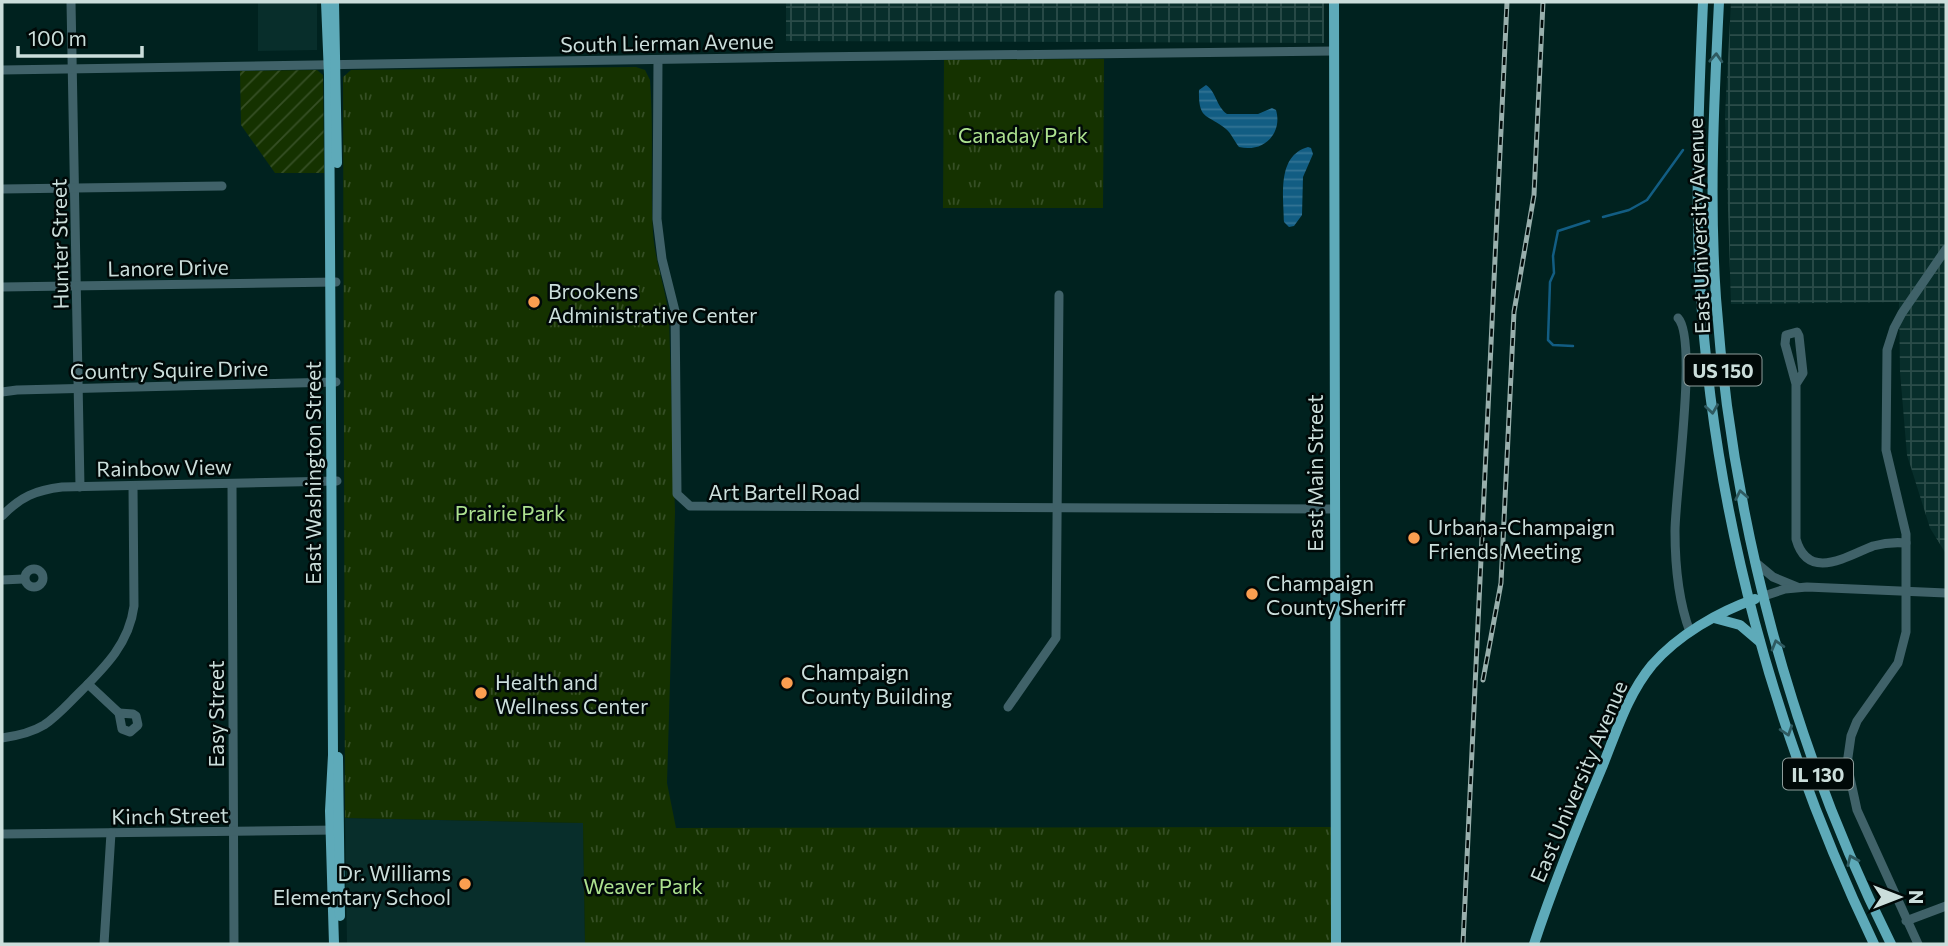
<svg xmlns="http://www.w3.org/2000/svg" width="1948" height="946" font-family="Commissioner,sans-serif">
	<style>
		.built { fill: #082e2b }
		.industrial { fill: url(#industrial-grid) }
		.park { fill: url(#park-tufts) }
		.garden { fill: url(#garden-furrows) }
		.water { fill: url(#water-rules) }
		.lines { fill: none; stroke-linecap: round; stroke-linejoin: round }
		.stream { stroke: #125d83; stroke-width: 2.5 }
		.minor { stroke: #406269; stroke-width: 9 }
		.major { stroke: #5eaab9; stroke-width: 10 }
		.rail-casing { stroke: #98afac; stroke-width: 5 }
		.rail { stroke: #000908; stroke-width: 2.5; stroke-dasharray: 8; stroke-linecap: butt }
		.oneway { stroke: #2f5a60 }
		.poi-dot { fill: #fb9e50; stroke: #000908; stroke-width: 2.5 }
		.labels { text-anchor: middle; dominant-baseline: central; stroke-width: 5; stroke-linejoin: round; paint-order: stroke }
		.shield { fill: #000908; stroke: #8e9e9c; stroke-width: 2 }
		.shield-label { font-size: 19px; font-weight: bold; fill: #cbdedb }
		.street-label { font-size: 21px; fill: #cbdedb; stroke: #000908 }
		.park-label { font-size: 21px; fill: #ace18f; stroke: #000908 }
		.poi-label { font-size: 21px; fill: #cbdedb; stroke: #000908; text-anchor: start }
	</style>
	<defs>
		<pattern id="industrial-grid" width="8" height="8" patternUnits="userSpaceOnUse" patternTransform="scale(1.75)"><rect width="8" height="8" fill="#082e2b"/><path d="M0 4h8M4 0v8" fill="none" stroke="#2b4c49"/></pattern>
		<pattern id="park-tufts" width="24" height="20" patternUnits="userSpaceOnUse" patternTransform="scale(1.75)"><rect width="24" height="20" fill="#153200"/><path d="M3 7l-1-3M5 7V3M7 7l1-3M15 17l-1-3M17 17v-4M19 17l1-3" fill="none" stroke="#364f25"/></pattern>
		<pattern id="garden-furrows" width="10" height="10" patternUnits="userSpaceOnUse" patternTransform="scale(1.75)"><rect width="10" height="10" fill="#153200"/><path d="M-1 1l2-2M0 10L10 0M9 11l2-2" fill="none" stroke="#364f25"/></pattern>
		<pattern id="water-rules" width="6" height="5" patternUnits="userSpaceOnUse" patternTransform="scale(1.75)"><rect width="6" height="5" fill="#125d83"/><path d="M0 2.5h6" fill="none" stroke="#337494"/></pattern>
	</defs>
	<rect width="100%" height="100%" fill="#00221f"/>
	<!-- built -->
	<g class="built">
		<path d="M258,2H317V50L258,51Z"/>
		<path d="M345,818L583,823L585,944H347Z"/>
	</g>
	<!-- industrial -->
	<g class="industrial">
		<path d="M786,2H1324V43L786,41Z"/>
		<path d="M1731,2H1946V554L1930,528L1907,455L1900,372L1899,302L1731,304L1725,115Z"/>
	</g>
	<!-- park -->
	<g class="park">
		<path d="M1104,59L1103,208H943L944,60Z"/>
		<path d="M636,67L645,70L650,80C654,130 650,182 653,233C655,262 666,289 669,318L675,512L667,783L676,828L1334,827L1335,944H585L583,823L345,818L343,77L351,70Z"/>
	</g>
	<!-- garden -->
	<path class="garden" d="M317,70L323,75L324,173H275L241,125L240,71Z"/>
	<!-- water -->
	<g class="water">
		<path d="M1206,85C1216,91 1216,106 1227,114H1258L1272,108L1276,110C1283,134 1263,153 1239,147C1235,142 1231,133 1226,129C1208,114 1198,121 1199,90Z"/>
		<path d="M1308,147L1311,148L1313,154L1303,177L1302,215L1294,226L1289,227L1284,222C1284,197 1276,156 1308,147Z"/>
	</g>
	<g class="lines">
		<!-- stream -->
		<g class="stream">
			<path d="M1603,217L1629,210L1647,200L1683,150"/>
			<path d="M1573,346L1553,345L1548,340L1550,282L1554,273L1553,256L1558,231L1589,221"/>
		</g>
		<!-- minor -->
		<g class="minor">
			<path d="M71,2L80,487"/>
			<path d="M658,60L657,219L662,259L675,311L677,494L690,506L1334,509"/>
			<path d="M2,70L809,57L1334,51"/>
			<path d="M2,189L222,186"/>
			<path d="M2,287L336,282"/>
			<path d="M1678,318C1698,339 1675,494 1675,531C1675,566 1678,600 1690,632"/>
			<path d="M1796,384L1803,373L1799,336L1797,332L1786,335L1785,344L1796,384V539C1808,582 1847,556 1873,546C1884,543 1895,542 1906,543"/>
			<path d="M2,392L17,390L336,382"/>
			<path d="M232,484L234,944"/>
			<path d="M2,516C20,497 36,490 62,487L337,481"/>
			<path d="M1755,562L1773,577L1797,587"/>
			<circle cx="34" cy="578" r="9"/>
			<path d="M2,580L23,579"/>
			<path d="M1764,596L1785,589L1807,587L1946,593"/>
			<path d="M88,684L119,713"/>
			<path d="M1008,707L1056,638L1059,295"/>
			<path d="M119,713L133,714L136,716L138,725L130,732L122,729Z"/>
			<path d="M2,738C16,736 31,733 44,725C56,717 66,706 76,696C103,669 129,645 134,606L133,486"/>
			<path d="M2,834L338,830"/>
			<path d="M1906,921L1946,906"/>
			<path d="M104,944L111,833"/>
			<path d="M1918,944L1857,810L1847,764L1851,736L1857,721L1898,663L1906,632V534L1886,450L1887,350L1894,328L1902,313L1946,249"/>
		</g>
		<!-- major -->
		<g class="major">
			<path d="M326,2L329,75L333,755L330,811L334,944"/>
			<path d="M334,2L337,163"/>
			<path d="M1334,2L1336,944"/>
			<path d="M1703,2C1699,95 1695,189 1700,282C1713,513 1775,737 1874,944"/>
			<path d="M1719,2C1714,101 1709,199 1716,298C1732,522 1791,744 1891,944"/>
			<path d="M1714,618L1740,625L1760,642"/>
			<path d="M338,757L340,916"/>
			<path d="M1534,944C1554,883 1578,824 1603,765C1617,730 1628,694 1652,665C1678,635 1718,612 1755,599"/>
		</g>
		<!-- rail casing -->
		<g class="rail-casing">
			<g id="rail">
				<path d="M1483,680L1501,583L1514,312L1534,195L1543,2"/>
				<path d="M1463,944L1507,2"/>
			</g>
		</g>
		<!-- rail -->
		<use href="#rail" class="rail"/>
	</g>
	<!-- one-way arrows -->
	<defs><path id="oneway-chevron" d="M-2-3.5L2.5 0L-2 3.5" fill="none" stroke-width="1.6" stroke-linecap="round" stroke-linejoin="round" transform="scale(1.75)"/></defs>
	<g class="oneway">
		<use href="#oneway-chevron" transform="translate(1716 58) rotate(-87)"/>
		<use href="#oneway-chevron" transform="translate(1712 409) rotate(82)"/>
		<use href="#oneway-chevron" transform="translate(1741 495) rotate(-101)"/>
		<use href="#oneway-chevron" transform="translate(1777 645) rotate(-106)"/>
		<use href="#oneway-chevron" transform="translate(1787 731) rotate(72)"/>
		<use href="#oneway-chevron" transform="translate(1852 860) rotate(-114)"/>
	</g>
	<!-- markers -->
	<g class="poi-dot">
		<circle cx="534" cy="302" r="7"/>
		<circle cx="1414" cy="538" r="7"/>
		<circle cx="1252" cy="594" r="7"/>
		<circle cx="787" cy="683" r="7"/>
		<circle cx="481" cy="693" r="7"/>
		<circle cx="465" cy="884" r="7"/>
	</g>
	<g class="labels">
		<!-- shield labels -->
		<g class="shield">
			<rect x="1684.5" y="354.5" width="77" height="31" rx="5"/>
			<rect x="1783" y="758.5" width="70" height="31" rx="5"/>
		</g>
		<g class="shield-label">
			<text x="1723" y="370">US 150</text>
			<text x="1818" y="774">IL 130</text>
		</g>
		<!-- street labels -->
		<g class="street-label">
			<text transform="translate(667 42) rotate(-1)">South Lierman Avenue</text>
			<text transform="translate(1698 226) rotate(-92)">East University Avenue</text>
			<text transform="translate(59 244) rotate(-91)">Hunter Street</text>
			<text transform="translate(168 267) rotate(-1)">Lanore Drive</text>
			<text transform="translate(169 369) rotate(-1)">Country Squire Drive</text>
			<text transform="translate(164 467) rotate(-1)">Rainbow View</text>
			<text transform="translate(312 473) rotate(-90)">East Washington Street</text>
			<text transform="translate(1314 473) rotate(-90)">East Main Street</text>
			<text x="784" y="491">Art Bartell Road</text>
			<text transform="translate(215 714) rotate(-90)">Easy Street</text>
			<text transform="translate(1578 781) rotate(-67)">East University Avenue</text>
			<text transform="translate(170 815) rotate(-1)">Kinch Street</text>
		</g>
		<!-- park labels -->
		<g class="park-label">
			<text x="1023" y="134">Canaday Park</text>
			<text x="510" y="512">Prairie Park</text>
			<text x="643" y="885">Weaver Park</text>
		</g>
		<!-- poi labels -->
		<g class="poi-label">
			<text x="548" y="290">Brookens<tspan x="548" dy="24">Administrative Center</tspan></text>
			<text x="1428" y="526">Urbana-Champaign<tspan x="1428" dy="24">Friends Meeting</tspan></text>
			<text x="1266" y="582">Champaign<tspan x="1266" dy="24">County Sheriff</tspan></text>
			<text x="801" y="671">Champaign<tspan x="801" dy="24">County Building</tspan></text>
			<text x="495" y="681">Health and<tspan x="495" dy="24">Wellness Center</tspan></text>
			<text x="451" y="872" text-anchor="end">Dr. Williams<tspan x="451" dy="24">Elementary School</tspan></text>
		</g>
	</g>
	<!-- border -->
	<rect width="1948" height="946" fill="none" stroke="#cbdedb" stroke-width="7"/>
	<!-- north arrow -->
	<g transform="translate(1899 897) rotate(90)" stroke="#000908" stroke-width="5" paint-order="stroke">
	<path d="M0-5L12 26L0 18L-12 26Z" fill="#cbdedb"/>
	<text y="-10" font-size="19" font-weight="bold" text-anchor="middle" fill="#cbdedb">N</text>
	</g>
	<!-- scale -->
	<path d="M18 46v10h124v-10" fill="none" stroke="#cbdedb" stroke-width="3.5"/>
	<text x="28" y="46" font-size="21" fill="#cbdedb" stroke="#000908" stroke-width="5" paint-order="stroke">100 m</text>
</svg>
